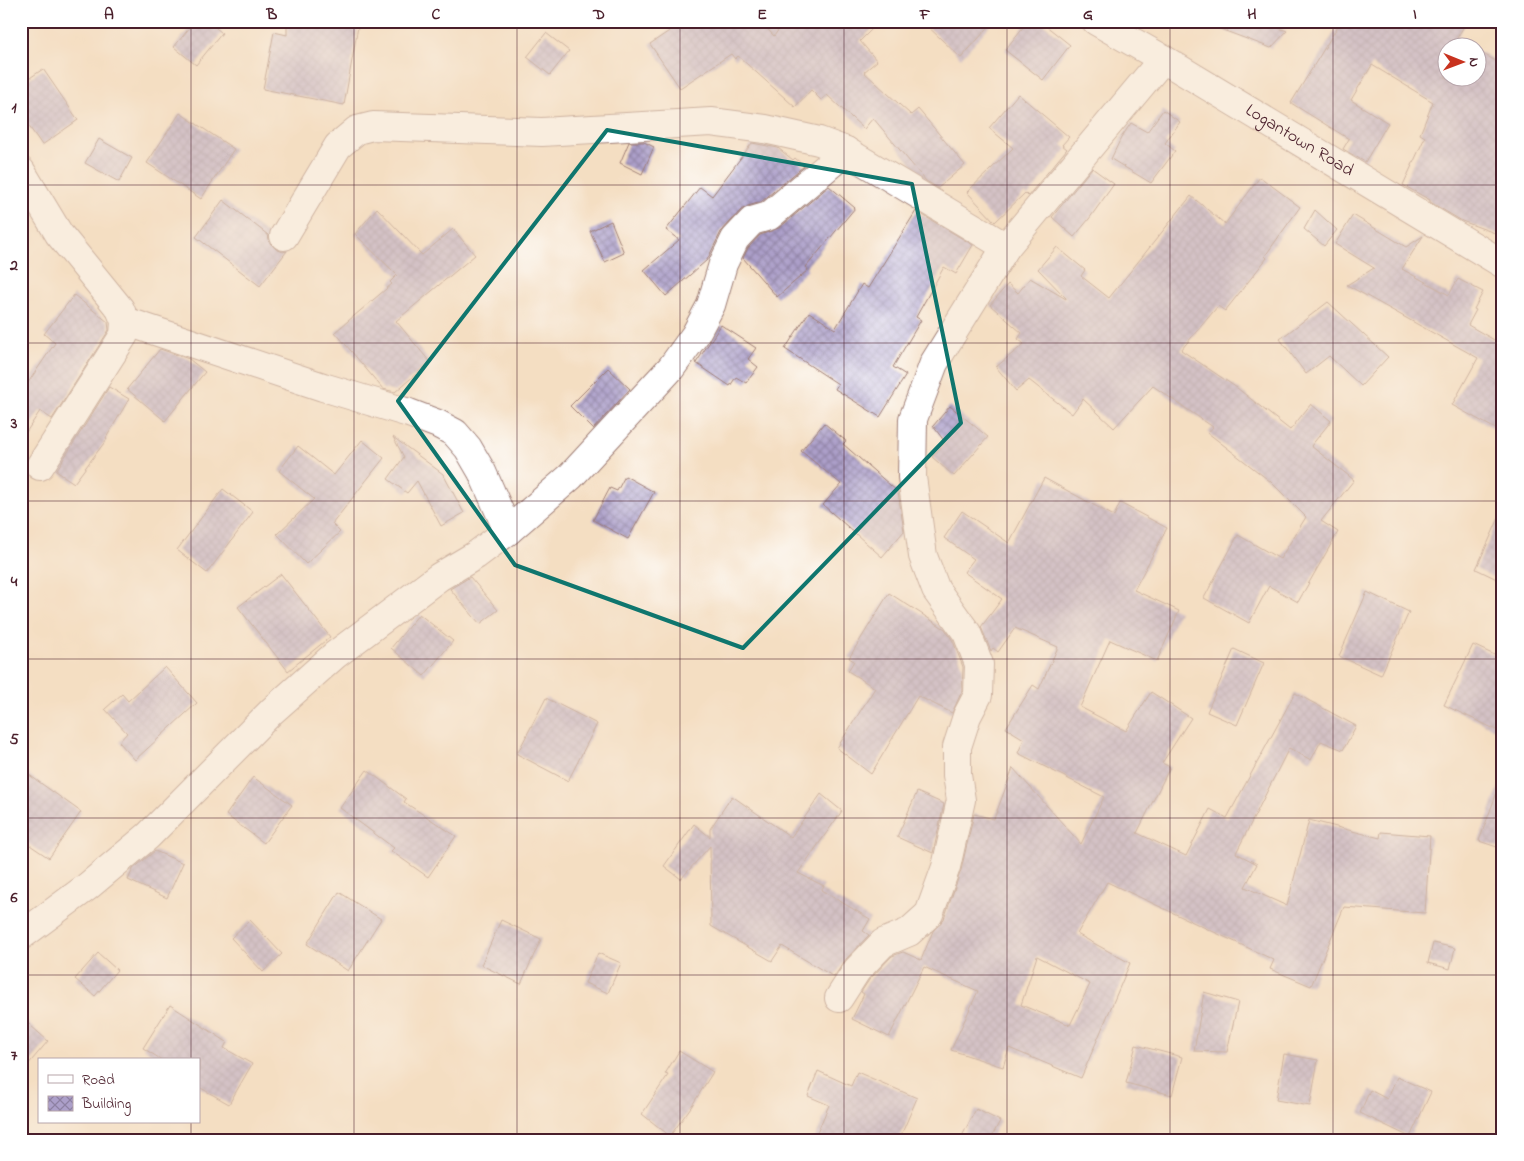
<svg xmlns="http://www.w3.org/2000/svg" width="1524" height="1161" font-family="'Indie Flower',sans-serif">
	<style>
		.wetland { fill: url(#wetland-marsh); stroke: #807a52 }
		.building { fill: url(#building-cross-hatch); fill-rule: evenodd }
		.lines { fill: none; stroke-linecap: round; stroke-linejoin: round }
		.minor-casing { stroke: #9f7e76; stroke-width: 30 }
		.minor { stroke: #fff; stroke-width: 28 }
		.marked { fill: none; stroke: #0f766e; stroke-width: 4; stroke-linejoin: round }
		.grid { fill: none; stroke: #4a1f2b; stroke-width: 1; stroke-opacity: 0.55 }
		.labels { text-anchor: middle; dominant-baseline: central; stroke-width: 5; stroke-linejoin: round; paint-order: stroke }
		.street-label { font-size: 18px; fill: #4a1f2b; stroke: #fff }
		.neatline { fill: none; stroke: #4a1f2b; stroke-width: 2 }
		.grid-label { font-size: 16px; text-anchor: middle; font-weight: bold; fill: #4a1f2b }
	</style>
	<defs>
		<pattern id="wetland-marsh" width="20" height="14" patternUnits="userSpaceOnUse" patternTransform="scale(1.25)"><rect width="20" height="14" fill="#b5d47a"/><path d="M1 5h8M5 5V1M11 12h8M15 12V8" fill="none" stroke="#9db66a"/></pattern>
		<pattern id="building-cross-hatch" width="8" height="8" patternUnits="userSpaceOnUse" patternTransform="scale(1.25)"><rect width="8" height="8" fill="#ac9fc9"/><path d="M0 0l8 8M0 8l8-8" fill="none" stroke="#8e81a3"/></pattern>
	</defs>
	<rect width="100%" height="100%" fill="#fff"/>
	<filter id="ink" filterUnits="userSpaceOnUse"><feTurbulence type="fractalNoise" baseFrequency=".02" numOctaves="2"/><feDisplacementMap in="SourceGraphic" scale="10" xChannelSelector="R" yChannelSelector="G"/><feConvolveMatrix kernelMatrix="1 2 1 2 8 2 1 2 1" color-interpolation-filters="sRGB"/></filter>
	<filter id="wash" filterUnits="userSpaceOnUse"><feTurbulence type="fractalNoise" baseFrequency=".0096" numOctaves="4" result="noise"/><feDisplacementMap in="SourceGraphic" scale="20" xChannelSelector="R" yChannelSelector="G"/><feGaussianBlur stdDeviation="1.12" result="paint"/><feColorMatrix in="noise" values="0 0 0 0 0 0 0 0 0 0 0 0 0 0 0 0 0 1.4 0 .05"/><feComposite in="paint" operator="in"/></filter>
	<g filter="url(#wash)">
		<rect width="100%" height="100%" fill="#f4dec2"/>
		<!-- wetland -->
		<path class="wetland" d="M21,1133L55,1140H21Z"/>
		<g id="blocks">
			<!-- building -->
			<g class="building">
				<path d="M195,21H208L222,33L196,65L174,47Z"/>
				<path d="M287,21H359L344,105L263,89L274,32L287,35Z"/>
				<path d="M684,21H760L774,36L785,21H880L860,41L877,61L864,72L911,115L918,109L965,165L938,188L926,181L873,118L864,129L827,95L821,100L811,90L795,107L738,56L735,59L731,54L680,88L650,44Z"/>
				<path d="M922,21H994L961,58Z"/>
				<path d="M1028,21H1040L1070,45L1043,80L1005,50Z"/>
				<path d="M1205,21H1261L1287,31L1271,48L1204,23Z"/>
				<path d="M1341,21H1467L1457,38L1472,48H1446V78H1476V50L1503,65V236L1462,221L1430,202V200L1403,185L1425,137L1420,134L1433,102L1372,65L1351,100L1388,123L1365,162L1343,149L1349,139L1291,103Z"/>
				<path d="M546,33L569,51L550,75L527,57Z"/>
				<path d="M43,69L78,120L42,145L21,115V84Z"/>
				<path d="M1018,94L1069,137L1062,145L1067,149L1028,196L1025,193L995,222L967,192L1013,148L989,128Z"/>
				<path d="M1163,110L1180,122L1165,143L1175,151L1151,183L1111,159L1121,138L1131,123L1147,132Z"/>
				<path d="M180,113L234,149L201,199L147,163Z"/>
				<path d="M99,139L132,158L119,182L85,163Z"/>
				<path d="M629,142H644L654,147L642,174L620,163Z"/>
				<path d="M752,143L778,148L793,160L795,158L804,166L761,202L748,206L741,210L721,232L707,260L666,296L644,270L679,240L666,230L700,187L712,196Z"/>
				<path d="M1092,168L1114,184L1089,219L1074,237L1052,217Z"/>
				<path d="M1260,177L1300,207L1265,256L1267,258L1225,311L1218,306L1181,350L1237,388L1290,430L1311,404L1331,421L1311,446L1354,480L1321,521L1338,532L1298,602L1269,586L1249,623L1204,598L1238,535L1280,559L1306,517L1271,482L1208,433L1213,427L1153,386L1114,428L1083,399L1072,414L1029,380L1016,391L996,367L1024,344L1018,339L1022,333L990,305L1008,284L1018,293L1030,278L1066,299V298L1038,269L1057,247L1085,270L1081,276L1109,298L1191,196L1225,224Z"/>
				<path d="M829,186L855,208L806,267L808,270L777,297L743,258L748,248L760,235L779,228Z"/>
				<path d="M223,200L268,235L270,243L276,249L283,252L287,251L260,286L196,237Z"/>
				<path d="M377,208L422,255L453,229L475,255L396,321L430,362L395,392L383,389L335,332L392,284L390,282L397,275L355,234Z"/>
				<path d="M1315,210L1337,230L1324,246L1304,229Z"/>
				<path d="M916,211L973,245L956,274L944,267L916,317L921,320L893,367L906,375L880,417L835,389L838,384L785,349L809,312L835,329L862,284L868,288Z"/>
				<path d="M1353,215L1406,247L1423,236L1402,269L1449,295L1458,279L1483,292L1474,309L1476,310L1468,325L1503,345V433L1452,405L1478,358L1347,285L1374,268L1335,244Z"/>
				<path d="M611,221L624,253L605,262L590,231Z"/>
				<path d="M74,295L108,322L109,330L52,419L40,411L21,440V393L55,343L44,334Z"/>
				<path d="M1328,302L1388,357L1361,386L1329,356L1306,374L1280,339Z"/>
				<path d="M721,325L756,348L748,359L758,367L746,383L736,377L730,386L696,363Z"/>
				<path d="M160,349L189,359L205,372L165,421L127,389Z"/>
				<path d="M608,368L630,389L593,429L570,406Z"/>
				<path d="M109,387L129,399L106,438L107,439L74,483L56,471Z"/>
				<path d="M950,406L988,437L954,476L932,457L945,442L933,426Z"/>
				<path d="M824,423L846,441L843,444L898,492L904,531L882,557L823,505L841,484L801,451Z"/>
				<path d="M393,437L443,474L464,513L441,526L417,481L407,493L388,479L404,457Z"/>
				<path d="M362,440L384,458L332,524L340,532L306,564L277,534L314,499L279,471L298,446L334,475Z"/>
				<path d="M625,476L654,492L628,539L593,520L610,488L617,491Z"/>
				<path d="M1044,478L1114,516L1120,503L1167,528L1134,590L1179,611L1157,661L1110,640L1080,707L1126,731L1151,692L1191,718L1162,763L1170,767L1137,833L1186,856L1210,809L1227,818L1295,693L1356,726L1343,750L1321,741L1311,760L1289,748L1236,853L1257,864L1245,887L1287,906L1309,820L1380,838L1381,832L1430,836L1425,913L1344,907L1311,986L1270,969L1274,960L1107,882L1077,934L1130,963L1081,1078L1009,1048L1003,1067L951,1050L978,991L924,967L889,1037L852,1019L864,994L861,992L869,980L892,956L903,952L921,960L933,931L944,919L961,870L974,814L994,819L1013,768L1081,844L1104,797L1018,753L1024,739L1006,728L1033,685L1039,689L1058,647L1015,628L998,652L993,648L991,651L981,627L1002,599L964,572L974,559L944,538L962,511L1009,543ZM1037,956L1090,984L1070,1025L1021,1005Z"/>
				<path d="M223,489L253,512L207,573L177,550Z"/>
				<path d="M1503,509V582L1476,569Z"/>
				<path d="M281,574L330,637L288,671L238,607Z"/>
				<path d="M470,577L498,610L480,624L450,589Z"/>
				<path d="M1367,592L1409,612L1381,675L1339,656Z"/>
				<path d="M889,593L945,629L953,641L963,667L962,691L952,713L918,696L871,774L837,748L875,688L848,671L854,661L849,658Z"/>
				<path d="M419,614L453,641L424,676L391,648Z"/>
				<path d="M1473,645L1503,659V733L1444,705Z"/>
				<path d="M1234,649L1264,663L1237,725L1207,712Z"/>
				<path d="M165,667L197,703L135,760L119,742L127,733L105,709L122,694L128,701Z"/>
				<path d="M546,698L597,724L568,781L517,754Z"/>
				<path d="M21,769L81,812L49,858L21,839Z"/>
				<path d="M367,770L406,799L404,802L456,836L428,877L391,851L394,848L340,808Z"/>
				<path d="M253,777L292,805L264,843L226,815Z"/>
				<path d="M1500,784H1503V849L1479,841Z"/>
				<path d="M917,792L944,804L933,853L897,837Z"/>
				<path d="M821,794L842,811L798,873L824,886L821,890L870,919L863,931L869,935L846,959L834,977L782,946L772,961L711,926L710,846L681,879L664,866L694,824L710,837V829L732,796L791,837Z"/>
				<path d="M155,851L183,863L167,898L128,880L133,869Z"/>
				<path d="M339,892L381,919L348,971L307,944Z"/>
				<path d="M250,920L282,954L263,972L231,938Z"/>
				<path d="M501,920L541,939L521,984L481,965Z"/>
				<path d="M1433,943L1455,948L1450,969L1428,963Z"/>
				<path d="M98,953L117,970L95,996L75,979Z"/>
				<path d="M598,953L621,963L608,993L585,983Z"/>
				<path d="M1204,992L1238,1002L1227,1052L1194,1051Z"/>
				<path d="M170,1005L227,1042L224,1048L252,1064L229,1104L199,1087V1060H162L143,1048Z"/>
				<path d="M21,1017L48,1041L21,1073Z"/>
				<path d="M1136,1045L1182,1057L1172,1095L1126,1083Z"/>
				<path d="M679,1051L713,1072L691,1107L670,1136L642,1114L668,1075L665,1074Z"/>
				<path d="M1284,1054L1318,1060L1310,1106L1276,1100Z"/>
				<path d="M818,1071L851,1086L857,1072L917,1098L899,1140H814L829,1105L808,1096Z"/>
				<path d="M1397,1077L1431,1092L1410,1137L1360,1113L1370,1090L1387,1099Z"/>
				<path d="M976,1109L1000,1121L990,1140H960Z"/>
			</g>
		</g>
	</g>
	<g filter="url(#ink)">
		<use href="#blocks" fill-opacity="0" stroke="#9f7e76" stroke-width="1"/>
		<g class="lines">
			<!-- minor casing -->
			<g class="minor-casing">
				<g id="minor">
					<path id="s1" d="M1096,21L1163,59L1503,264"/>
					<path d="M21,171L59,234L120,309L125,321L124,335L40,466"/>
					<path d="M284,236L338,146L357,130L373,126L542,132L711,122L765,129L819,141L846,151L1006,247"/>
					<path d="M125,321L323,387L409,413L438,424L455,433L468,448L482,472L508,531"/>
					<path d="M21,936L87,887L148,836L272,711L335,655L439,577L476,555L508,531L570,477L671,368L695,335L711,305L723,264L735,239L752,221L769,216L846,151"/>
					<path d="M839,998L857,970L883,943L909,932L929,914L946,867L961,800L957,775V747L967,716L978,695L979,664L967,633L936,590L923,556L912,477L913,419L934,363L1006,247L1163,59"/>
				</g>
			</g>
			<!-- minor -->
			<use href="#minor" class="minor"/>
		</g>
	</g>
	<!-- marked area -->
	<path d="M0 0H1524V1161H0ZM607,130L912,184L961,423L743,648L515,565L398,401Z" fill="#f4dec2" fill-opacity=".55" fill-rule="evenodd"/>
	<path class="marked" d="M607,130L912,184L961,423L743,648L515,565L398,401Z"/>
	<!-- grid -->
	<path class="grid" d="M191,21V1060M354,21V1140M517,21V1140M680,21V1140M844,21V1140M1007,21V1140M1170,21V1140M1333,21V1140M21,185H1503M21,343H1503M21,501H1503M21,659H1503M21,818H1503M21,975H1503M191,1122V1140"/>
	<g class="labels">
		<!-- street labels -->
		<g class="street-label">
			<text stroke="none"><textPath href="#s1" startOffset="236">Logantown Road</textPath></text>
		</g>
	</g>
	<!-- margin -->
	<rect width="1524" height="1161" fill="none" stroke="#fff" stroke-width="55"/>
	<!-- legend -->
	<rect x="38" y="1058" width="162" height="65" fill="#ffffff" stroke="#b7a5aa"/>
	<rect x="48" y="1075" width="25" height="8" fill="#ffffff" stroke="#b7a5aa"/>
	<text x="82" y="1084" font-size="15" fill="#4a1f2b">Road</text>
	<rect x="48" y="1096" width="25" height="15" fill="url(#building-cross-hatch)" stroke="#b7a5aa"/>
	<text x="82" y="1108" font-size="15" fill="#4a1f2b">Building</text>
	<!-- north arrow -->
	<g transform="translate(1462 62) rotate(91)"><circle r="24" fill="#ffffff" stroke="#b7a5aa"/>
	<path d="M0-4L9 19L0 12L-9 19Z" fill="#c8321e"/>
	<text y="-8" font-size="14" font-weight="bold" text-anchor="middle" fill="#4a1f2b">N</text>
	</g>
	<rect x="28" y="28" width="1468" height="1106" class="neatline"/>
	<g class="grid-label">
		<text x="109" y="19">A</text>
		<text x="272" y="19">B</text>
		<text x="436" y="19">C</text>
		<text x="599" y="19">D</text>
		<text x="762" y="19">E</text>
		<text x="925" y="19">F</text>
		<text x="1088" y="19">G</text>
		<text x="1252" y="19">H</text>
		<text x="1415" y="19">I</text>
		<text x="14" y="112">1</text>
		<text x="14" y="270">2</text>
		<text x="14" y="428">3</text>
		<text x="14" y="586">4</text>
		<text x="14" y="744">5</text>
		<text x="14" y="902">6</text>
		<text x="14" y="1060">7</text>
	</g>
</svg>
